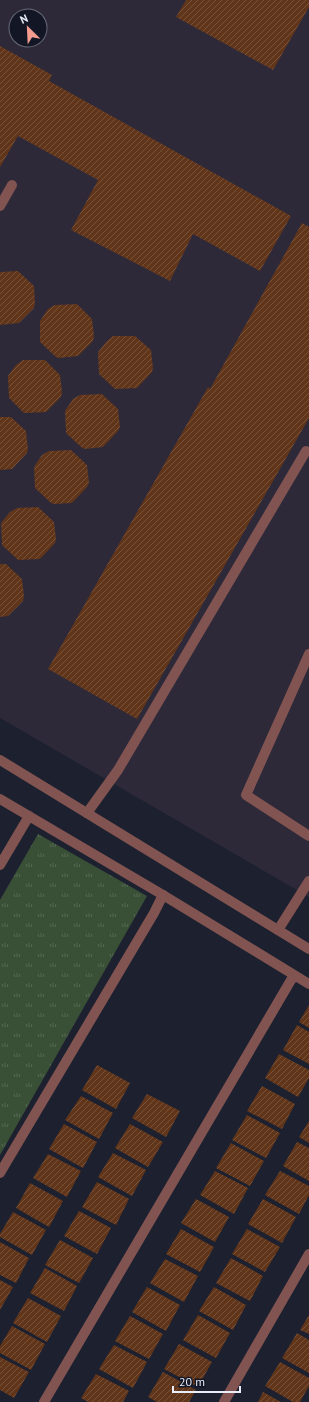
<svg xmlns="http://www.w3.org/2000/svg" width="309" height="1402" font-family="'PT Sans',sans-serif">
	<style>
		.industrial { fill: #2d2939; fill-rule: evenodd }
		.grass { fill: url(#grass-tufts) }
		.building { fill: url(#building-hatch) }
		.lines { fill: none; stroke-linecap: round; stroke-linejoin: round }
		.minor { stroke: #815451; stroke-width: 10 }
	</style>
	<defs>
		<pattern id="grass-tufts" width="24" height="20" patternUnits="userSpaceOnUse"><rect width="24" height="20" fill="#394f36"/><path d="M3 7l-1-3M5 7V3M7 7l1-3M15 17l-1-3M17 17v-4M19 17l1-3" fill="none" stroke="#566954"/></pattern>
		<pattern id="building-hatch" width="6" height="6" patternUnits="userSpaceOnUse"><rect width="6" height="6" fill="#61351a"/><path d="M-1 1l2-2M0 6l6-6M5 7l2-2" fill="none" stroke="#78533c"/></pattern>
	</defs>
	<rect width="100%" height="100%" fill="#1c202f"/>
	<!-- industrial -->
	<path class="industrial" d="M0,0H309V897L0,718ZM16,16H40V40H16Z"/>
	<!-- grass -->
	<path class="grass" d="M38,834L147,896L0,1155V900Z"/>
	<!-- building -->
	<g class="building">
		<path d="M186,0H309V7L273,70L176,17Z"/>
		<path d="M0,46L52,75L49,81L291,216L260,271L193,234L170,281L71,230L98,180L18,136L0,167Z"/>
		<path d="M302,223L309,227V418L137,719L48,669L208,387L210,389Z"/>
		<path d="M18,271L34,286L35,303L34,308L19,323L0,325V272Z"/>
		<path d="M77,304L92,319L94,336L93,341L78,356L59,358L56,357L40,342V321L48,309L55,305Z"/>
		<path d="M113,336H135L151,350L153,368L152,372L137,388L115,389L99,374L98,352L107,341Z"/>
		<path d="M23,360H45L60,375L62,392L61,397L46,412L24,413L9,398L8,376L16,365Z"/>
		<path d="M102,394L118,409L120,427L118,431L103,447L85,449L81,447L66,433L65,411L73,399L80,395Z"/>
		<path d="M0,417H11L26,431L28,449L27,453L12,469L0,470Z"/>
		<path d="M71,450L87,465L89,483L87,487L72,503L54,504L51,503L35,488L34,467L42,455L49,451Z"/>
		<path d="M38,507L54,522L56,539L55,543L40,559L18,560L2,545L1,523L10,512L17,508Z"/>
		<path d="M0,564H6L22,579L24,596L23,601L8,616L0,617Z"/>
		<path d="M309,1005V1028L299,1022Z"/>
		<path d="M297,1025L309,1032V1064L283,1050Z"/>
		<path d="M279,1054L309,1070V1078L298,1097L265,1078Z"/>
		<path d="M97,1065L130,1083L116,1109L82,1090Z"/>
		<path d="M262,1086L295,1104L282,1129L247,1111Z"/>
		<path d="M147,1094L180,1111L166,1137L132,1118Z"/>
		<path d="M81,1096L113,1113L99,1139L65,1120Z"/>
		<path d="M247,1115L280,1133L266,1158L232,1140Z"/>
		<path d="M309,1121V1143L299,1137Z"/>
		<path d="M64,1124L97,1142L83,1168L49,1149Z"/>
		<path d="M130,1124L163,1142L148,1167L115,1148Z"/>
		<path d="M297,1142L309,1148V1181L283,1166Z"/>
		<path d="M231,1143L264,1161L250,1186L216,1168Z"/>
		<path d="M113,1153L146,1170L132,1196L98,1177Z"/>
		<path d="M48,1154L81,1171L67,1197L33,1178Z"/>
		<path d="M215,1171L248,1188L234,1214L200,1195Z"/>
		<path d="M280,1171L309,1186V1195L299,1214L265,1195Z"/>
		<path d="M97,1182L129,1199L116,1225L82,1207Z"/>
		<path d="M30,1183L63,1201L49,1227L16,1208Z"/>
		<path d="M196,1199L229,1217L215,1242L181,1223Z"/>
		<path d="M263,1199L296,1217L282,1243L248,1224Z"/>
		<path d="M79,1211L111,1228L97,1254L64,1236Z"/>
		<path d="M13,1212L46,1230L32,1255L0,1237V1234Z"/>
		<path d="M181,1229L214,1247L200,1272L166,1254Z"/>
		<path d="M247,1229L280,1247L265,1272L232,1254Z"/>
		<path d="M60,1240L93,1258L79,1283L45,1265Z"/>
		<path d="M0,1242L29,1258L16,1283L0,1275Z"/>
		<path d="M231,1258L263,1276L250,1301L216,1283Z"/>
		<path d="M165,1259L198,1276L184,1302L150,1283Z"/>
		<path d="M45,1268L77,1286L64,1311L30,1293Z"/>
		<path d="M0,1280L13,1287L0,1310Z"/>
		<path d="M147,1287L180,1305L166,1331L132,1312Z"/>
		<path d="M214,1287L246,1305L233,1330L199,1311Z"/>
		<path d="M28,1298L61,1316L47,1342L13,1323Z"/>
		<path d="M198,1315L230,1333L216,1358L183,1340Z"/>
		<path d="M309,1315V1334L300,1330Z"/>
		<path d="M130,1316L163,1334L149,1359L115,1341Z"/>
		<path d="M12,1326L45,1344L31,1370L0,1353V1346Z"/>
		<path d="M297,1333L309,1340V1373L282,1358Z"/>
		<path d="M179,1344L212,1362L198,1387L164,1369Z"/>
		<path d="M114,1345L147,1362L133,1388L99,1369Z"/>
		<path d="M0,1357L29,1372L14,1398L0,1390Z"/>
		<path d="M280,1362L309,1378V1386L300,1402H293L265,1386Z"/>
		<path d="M163,1372L196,1390L189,1402H157L148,1397Z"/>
		<path d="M96,1374L129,1391L123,1402H88L81,1398Z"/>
		<path d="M263,1392L281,1402H258Z"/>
	</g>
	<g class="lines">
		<!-- minor -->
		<g class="minor">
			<path d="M0,206L12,185"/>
			<path d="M309,654L246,795L309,836"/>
			<path d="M0,760L309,949"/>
			<path d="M0,799L163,895L309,984"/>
			<path d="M87,813L118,770L306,451"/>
			<path d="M0,865L29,816"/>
			<path d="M278,930L309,881"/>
			<path d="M0,1173L154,913L163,895"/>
			<path d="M44,1402L291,980L295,976"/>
			<path d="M224,1402L309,1254"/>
		</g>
	</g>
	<!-- north arrow -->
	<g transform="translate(28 28) rotate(336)"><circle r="19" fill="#131625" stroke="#696c79"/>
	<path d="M0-3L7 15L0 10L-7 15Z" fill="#f59c90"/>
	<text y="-6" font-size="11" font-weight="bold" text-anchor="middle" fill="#eaedf8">N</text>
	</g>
	<!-- scale -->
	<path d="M173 1386v6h67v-6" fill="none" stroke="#eaedf8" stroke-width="2"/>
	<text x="179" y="1386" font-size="12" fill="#eaedf8" stroke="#131625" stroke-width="3" paint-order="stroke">20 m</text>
</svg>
